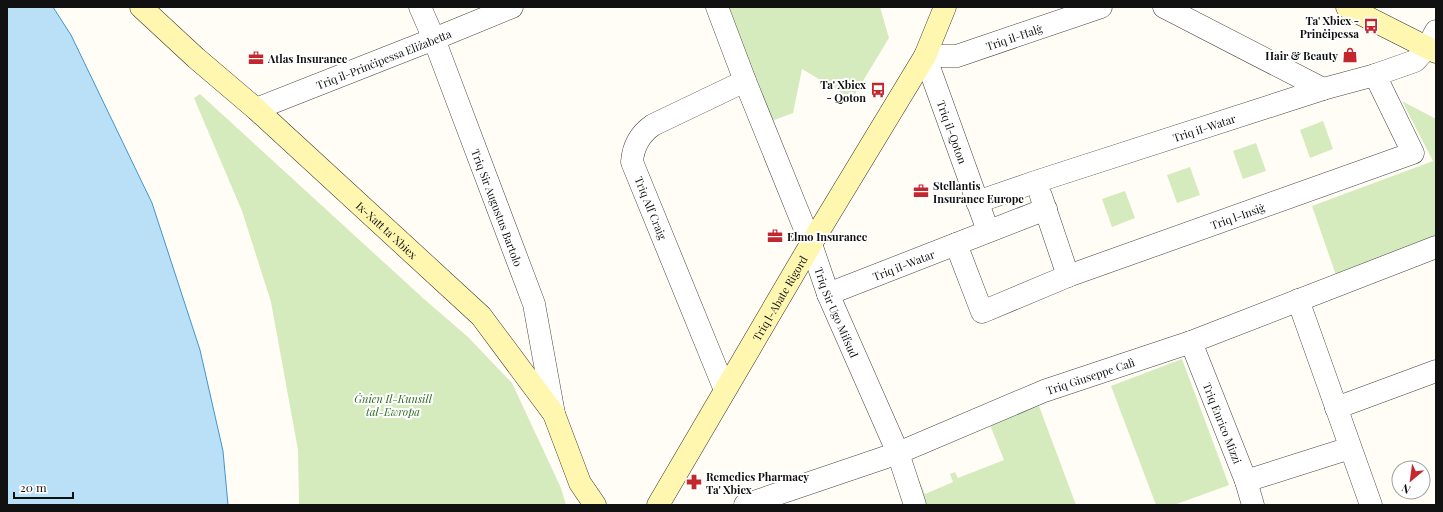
<svg xmlns="http://www.w3.org/2000/svg" width="1443" height="512" font-family="'Playfair Display',serif">
	<style>
		.green { fill: #d5ebbd }
		.water { fill: #b9e0f7; stroke: #3f96cf }
		.lines { fill: none; stroke-linecap: round; stroke-linejoin: round }
		.minor-casing { stroke: #444; stroke-width: 23 }
		.secondary-casing { stroke: #333; stroke-width: 23 }
		.minor { stroke: #fff; stroke-width: 22 }
		.secondary { stroke: #fff6b0; stroke-width: 22 }
		.labels { text-anchor: middle; dominant-baseline: central; stroke-width: 4; stroke-linejoin: round; paint-order: stroke }
		.poi-label { font-size: 11px; font-weight: bold; fill: #111; stroke: #fff; text-anchor: start }
		.street-label { font-size: 11px; fill: #111; stroke: #fff }
		.park-label { font-size: 11px; font-style: italic; fill: #2f6b1f; stroke: #fff }
	</style>
	<rect width="100%" height="100%" fill="#fffdf5"/>
	<!-- green -->
	<g class="green">
		<path d="M727,7H880L889,38L852,99L802,69L793,113L769,122Z"/>
		<path d="M200,94L424,299L468,337L512,383L561,488L566,505H299L298,450L271,302L242,211L194,98Z"/>
		<path d="M1402,101L1436,119V243L1337,278L1312,206L1433,161Z"/>
		<path d="M1323,121L1333,149L1310,158L1300,130Z"/>
		<path d="M1256,143L1266,171L1243,179L1233,151Z"/>
		<path d="M1190,167L1200,195L1177,203L1167,175Z"/>
		<path d="M1125,191L1135,218L1112,227L1102,199Z"/>
		<path d="M1182,359L1229,485L1174,505H1156L1111,386Z"/>
		<path d="M1039,406L1076,505H920L912,463L925,494L953,482L950,474L955,472L958,478L1004,460L990,425Z"/>
	</g>
	<!-- water -->
	<path class="water" d="M7,7H53L71,35L152,203L200,350L223,451L228,505H7Z"/>
	<g class="lines">
		<!-- minor casing -->
		<g class="minor-casing">
			<g id="minor">
				<path id="s1" d="M420,7L434,39L534,304L554,414"/>
				<path id="s2" d="M717,7L745,81L811,244L828,294L898,453L915,505"/>
				<path d="M1164,7L1323,89"/>
				<path id="s3" d="M256,109L434,39L512,7"/>
				<path d="M1041,196L1068,276"/>
				<path id="s4" d="M977,202L1035,182L1323,89L1375,75L1415,61L1427,48L1436,31"/>
				<path id="s5" d="M988,231L925,56H957L1101,7"/>
				<path id="s6" d="M956,244L982,312L1068,276L1413,153L1375,75"/>
				<path id="s7" d="M828,294L1046,209"/>
				<path d="M1298,300L1371,505"/>
				<path id="s8" d="M1191,342L1246,481L1253,505"/>
				<path d="M725,390L632,162C633,147 640,134 653,125L745,81"/>
				<path d="M1336,408L1436,371"/>
				<path d="M1246,481L1350,448"/>
				<path id="s9" d="M745,505L898,453L1044,391L1191,342L1436,247"/>
			</g>
		</g>
		<!-- secondary casing -->
		<g class="secondary-casing">
			<g id="secondary">
				<path id="s10" d="M141,7L196,58L256,109L481,316L554,414L580,483L595,505"/>
				<path d="M1347,7L1436,52"/>
				<path id="s11" d="M658,505L811,244L925,56L945,7"/>
			</g>
		</g>
		<!-- minor -->
		<use href="#minor" class="minor"/>
		<!-- secondary -->
		<use href="#secondary" class="secondary"/>
	</g>
	<!-- icons -->
	<defs>
		<g id="bus-bare" transform="scale(1.2)"><path d="M-5-6H5V4H4V6H2V4H-2V6H-4V4H-5ZM-3.5-4V0h7V-4ZM-3.5 1.2v1.5H-2V1.2ZM2 1.2v1.5H3.5V1.2Z" fill="#c4262e" stroke="#fff" stroke-width="2.5" paint-order="stroke"/></g>
		<g id="shop-bare" transform="scale(1.2)"><path d="M-5-2.5h2.3a2.7 3.5 0 0 1 5.4 0H5L5.5 6h-11ZM-1.5-2.5h3a1.5 2.3 0 0 0-3 0Z" fill="#c4262e" stroke="#fff" stroke-width="2.5" paint-order="stroke"/></g>
		<g id="office-bare" transform="scale(1.2)"><path d="M-6-3h4V-5.5h4V-3h4V5H-6ZM-1-4.5V-3h2v-1.5ZM-6 0V1H6V0Z" fill="#c4262e" stroke="#fff" stroke-width="2.5" paint-order="stroke"/></g>
		<g id="pharmacy-bare" transform="scale(1.2)"><path d="M-2-6h4v4h4v4h-4v4h-4v-4h-4v-4h4Z" fill="#c4262e" stroke="#fff" stroke-width="2.5" paint-order="stroke"/></g>
	</defs>
	<g fill-rule="evenodd">
		<use href="#bus-bare" x="1371" y="26"/>
		<use href="#shop-bare" x="1350" y="55"/>
		<use href="#office-bare" x="256" y="58"/>
		<use href="#bus-bare" x="878" y="90"/>
		<use href="#office-bare" x="921" y="191"/>
		<use href="#office-bare" x="775" y="236"/>
		<use href="#pharmacy-bare" x="694" y="482"/>
	</g>
	<g class="labels">
		<!-- poi labels -->
		<g class="poi-label">
			<text x="1359" y="20" text-anchor="end">Ta' Xbiex -<tspan x="1359" dy="13">Prinċipessa</tspan></text>
			<text x="1338" y="55" text-anchor="end">Hair &amp; Beauty</text>
			<text x="268" y="58">Atlas Insurance</text>
			<text x="866" y="84" text-anchor="end">Ta' Xbiex<tspan x="866" dy="13">- Qoton</tspan></text>
			<text x="933" y="185">Stellantis<tspan x="933" dy="13">Insurance Europe</tspan></text>
			<text x="787" y="236">Elmo Insurance</text>
			<text x="706" y="476">Remedies Pharmacy<tspan x="706" dy="13">Ta' Xbiex</tspan></text>
		</g>
		<!-- street labels -->
		<g class="street-label">
			<text stroke="none"><textPath href="#s5" startOffset="278">Triq il-Ħalġ</textPath></text>
			<text stroke="none"><textPath href="#s3" startOffset="137">Triq il-Prinċipessa Eliżabetta</textPath></text>
			<text stroke="none"><textPath href="#s4" startOffset="239">Triq iI-Watar</textPath></text>
			<text transform="translate(952 132) rotate(70)">Triq il-Qoton</text>
			<text stroke="none"><textPath href="#s1" startOffset="215">Triq Sir Augustus Bartolo</textPath></text>
			<text transform="translate(651 208) rotate(68)">Triq Alf Craig</text>
			<text stroke="none"><textPath href="#s6" startOffset="346">Triq l-Insiġ</textPath></text>
			<text stroke="none"><textPath href="#s10" startOffset="332">Ix-Xatt ta' Xbiex</textPath></text>
			<text stroke="none"><textPath href="#s7" startOffset="81">Triq iI-Watar</textPath></text>
			<text stroke="none"><textPath href="#s11" startOffset="240">Triq l-Abate Rigord</textPath></text>
			<text stroke="none"><textPath href="#s2" startOffset="328">Triq Sir Ugo Mifsud</textPath></text>
			<text stroke="none"><textPath href="#s9" startOffset="369">Triq Giuseppe Calì</textPath></text>
			<text stroke="none"><textPath href="#s8" startOffset="87">Triq Enrico Mizzi</textPath></text>
		</g>
		<!-- park labels -->
		<g class="park-label">
			<text x="393" y="398">Ġnien Il-Kunsill<tspan x="393" dy="13">tal-Ewropa</tspan></text>
		</g>
	</g>
	<!-- border -->
	<rect width="1443" height="512" fill="none" stroke="#111111" stroke-width="16"/>
	<!-- north arrow -->
	<g transform="translate(1411 480) rotate(209)"><circle r="19" fill="#ffffff" stroke="#a0a0a0"/>
	<path d="M0-3L7 15L0 10L-7 15Z" fill="#c4262e"/>
	<text y="-6" font-size="11" font-weight="bold" text-anchor="middle" fill="#111111">N</text>
	</g>
	<!-- scale -->
	<path d="M14 492v6h59v-6" fill="none" stroke="#111111" stroke-width="2"/>
	<text x="20" y="492" font-size="12" fill="#111111" stroke="#ffffff" stroke-width="3" paint-order="stroke">20 m</text>
</svg>
